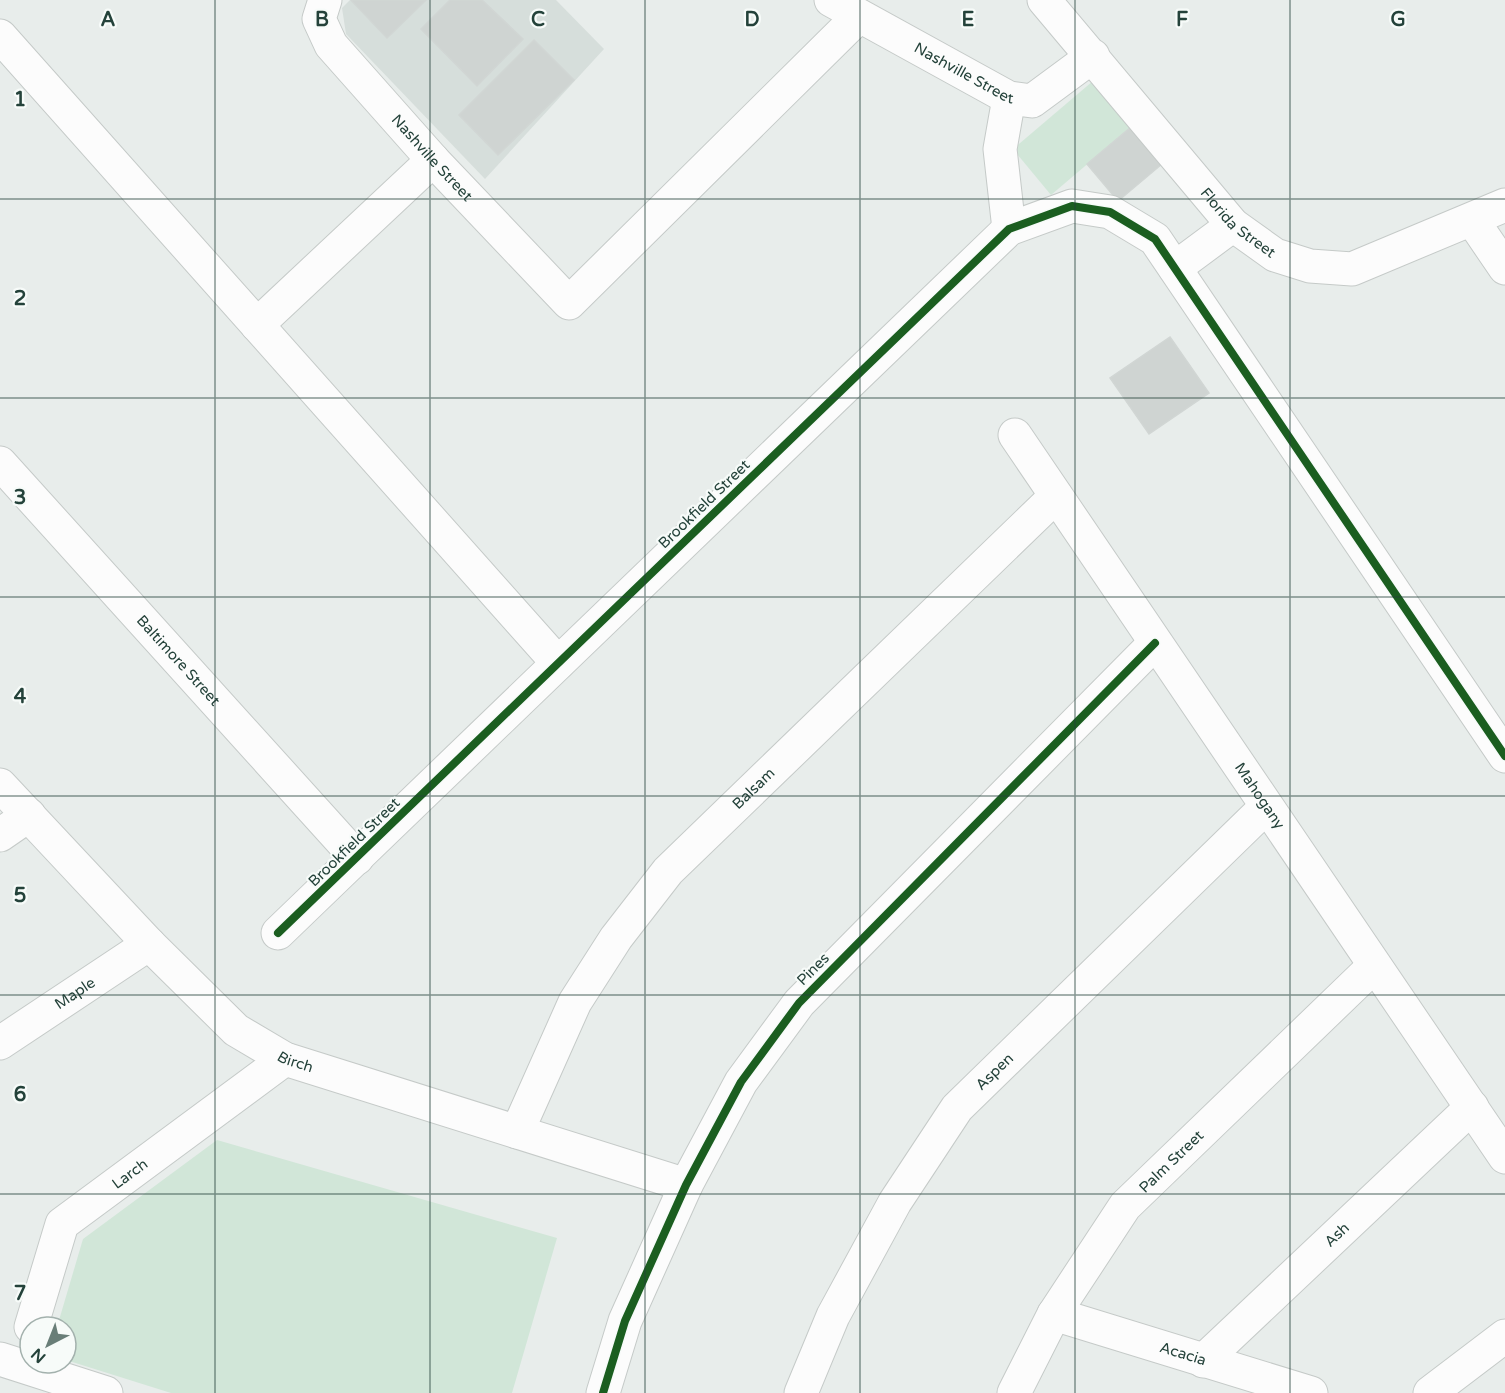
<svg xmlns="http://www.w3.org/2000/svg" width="1505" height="1393" font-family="'Varela Round',sans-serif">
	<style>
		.built { fill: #d6dedb }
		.green { fill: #d1e6d8 }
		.building { fill: #cfd4d2; stroke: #d1d6d4; stroke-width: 1.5 }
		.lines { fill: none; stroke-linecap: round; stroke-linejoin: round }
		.minor-casing { stroke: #c5cac8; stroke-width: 35 }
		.minor { stroke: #fcfcfc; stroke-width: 33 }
		.cycleway-casing { stroke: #f7fbf9; stroke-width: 11 }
		.cycleway { stroke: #1b5e20; stroke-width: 8 }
		.grid { fill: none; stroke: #24423a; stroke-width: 1.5; stroke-opacity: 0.55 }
		.labels { text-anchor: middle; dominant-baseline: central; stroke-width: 4.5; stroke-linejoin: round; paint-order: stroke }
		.street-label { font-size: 15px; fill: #24423a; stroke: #f7fbf9 }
		.grid-label { font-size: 20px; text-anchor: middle; font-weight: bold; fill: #24423a; stroke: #f7fbf9; stroke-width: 4.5; stroke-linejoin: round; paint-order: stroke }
	</style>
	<rect width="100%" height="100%" fill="#e8edeb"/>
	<!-- built -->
	<path class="built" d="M350,0H556L604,49L485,179L346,34L342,8Z"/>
	<!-- green -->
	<g class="green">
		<path d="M1093,81L1131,127L1051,195L1013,149Z"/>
		<path d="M217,1140L557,1238L512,1393H171L66,1360V1327H57L83,1239Z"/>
	</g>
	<!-- building -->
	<g class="building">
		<path d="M351,0H426L387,38Z"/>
		<path d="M450,0H482L523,39L477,86L421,29Z"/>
		<path d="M534,40L574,80L498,155L459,115Z"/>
		<path d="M1131,127L1162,164L1118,201L1087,164Z"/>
		<path d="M1170,337L1209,393L1149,434L1110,378Z"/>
	</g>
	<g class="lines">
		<!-- minor casing -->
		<g class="minor-casing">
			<g id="minor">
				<path id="s1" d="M325,0L319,19L331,45L433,160L569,303L859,16"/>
				<path id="s2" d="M831,0L1009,98L1032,101L1093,56"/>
				<path id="s3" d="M1044,0L1233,225L1275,255L1310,266L1352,269L1505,205"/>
				<path d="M0,36L558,663"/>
				<path d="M1009,98L1000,149L1009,229"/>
				<path d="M1473,221L1505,268"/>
				<path d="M1175,268L1233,225"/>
				<path d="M257,325L433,160"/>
				<path id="s4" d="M1015,435L1505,1157"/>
				<path id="s5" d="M0,463L357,858"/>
				<path id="s6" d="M0,785L149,944L236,1030L285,1059L686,1185"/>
				<path d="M0,835L29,815"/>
				<path d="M278,933L1009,229L1072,206L1110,212L1155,239L1505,756"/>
				<path id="s7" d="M0,1043L149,944"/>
				<path id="s8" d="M517,1132L575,1002L616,938L668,871L1056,496"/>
				<path id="s9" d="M1054,1314L1311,1393"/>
				<path id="s10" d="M31,1327L62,1224L285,1059"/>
				<path d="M0,1359L106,1393"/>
				<path id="s11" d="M1203,1361L1472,1107"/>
				<path d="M603,1393L625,1321L686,1185L741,1082L799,1003L1155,643"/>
				<path id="s12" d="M801,1393L833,1316L895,1202L957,1108L1266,807"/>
				<path id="s13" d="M1014,1393L1054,1314L1125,1206L1374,966"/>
				<path d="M1430,1393L1505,1336"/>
			</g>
		</g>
		<!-- minor -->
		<use href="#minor" class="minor"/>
		<!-- cycleway casing -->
		<g class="cycleway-casing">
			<g id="cycleway">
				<path d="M278,933L1009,229L1072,206L1110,212L1155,239L1505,756"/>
				<path d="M603,1393L625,1321L686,1185L741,1082L799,1003L1155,643"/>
			</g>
		</g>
		<!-- cycleway -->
		<use href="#cycleway" class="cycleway"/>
	</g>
	<!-- grid -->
	<path class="grid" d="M215,0V1393M430,0V1393M645,0V1393M860,0V1393M1075,0V1393M1290,0V1393M0,199H1505M0,398H1505M0,597H1505M0,796H1505M0,995H1505M0,1194H1505"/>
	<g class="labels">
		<!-- street labels -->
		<g class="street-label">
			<text stroke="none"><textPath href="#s2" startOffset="152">Nashville Street</textPath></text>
			<text stroke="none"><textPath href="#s1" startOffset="200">Nashville Street</textPath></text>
			<text stroke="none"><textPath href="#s3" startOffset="296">Florida Street</textPath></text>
			<text transform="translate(704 504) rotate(-44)">Brookfield Street</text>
			<text stroke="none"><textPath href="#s5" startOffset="266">Baltimore Street</textPath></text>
			<text stroke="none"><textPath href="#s8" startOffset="422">Balsam</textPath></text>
			<text stroke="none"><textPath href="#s4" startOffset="436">Mahogany</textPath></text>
			<text transform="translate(354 842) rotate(-44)">Brookfield Street</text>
			<text transform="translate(813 969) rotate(-45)">Pines</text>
			<text stroke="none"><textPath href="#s7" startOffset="90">Maple</textPath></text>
			<text stroke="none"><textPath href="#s6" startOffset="408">Birch</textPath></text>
			<text stroke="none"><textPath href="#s12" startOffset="378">Aspen</textPath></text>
			<text stroke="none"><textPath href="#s13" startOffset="282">Palm Street</textPath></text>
			<text stroke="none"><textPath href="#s10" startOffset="192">Larch</textPath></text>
			<text stroke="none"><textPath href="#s11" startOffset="184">Ash</textPath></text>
			<text stroke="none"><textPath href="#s9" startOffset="135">Acacia</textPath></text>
		</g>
	</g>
	<g class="grid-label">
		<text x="108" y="26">A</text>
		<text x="322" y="26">B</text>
		<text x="538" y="26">C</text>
		<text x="752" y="26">D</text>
		<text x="968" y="26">E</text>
		<text x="1182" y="26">F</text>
		<text x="1398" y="26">G</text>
		<text x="20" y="106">1</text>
		<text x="20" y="305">2</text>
		<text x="20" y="504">3</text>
		<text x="20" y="703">4</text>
		<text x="20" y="902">5</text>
		<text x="20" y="1101">6</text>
		<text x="20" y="1300">7</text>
	</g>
	<!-- north arrow -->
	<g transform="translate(48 1345) rotate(222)"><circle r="28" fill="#f7fbf9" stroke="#a3b1ad" stroke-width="1.5"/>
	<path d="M0-4.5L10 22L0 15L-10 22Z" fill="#697e78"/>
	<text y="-9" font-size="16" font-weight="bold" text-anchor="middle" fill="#24423a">N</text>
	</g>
</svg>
